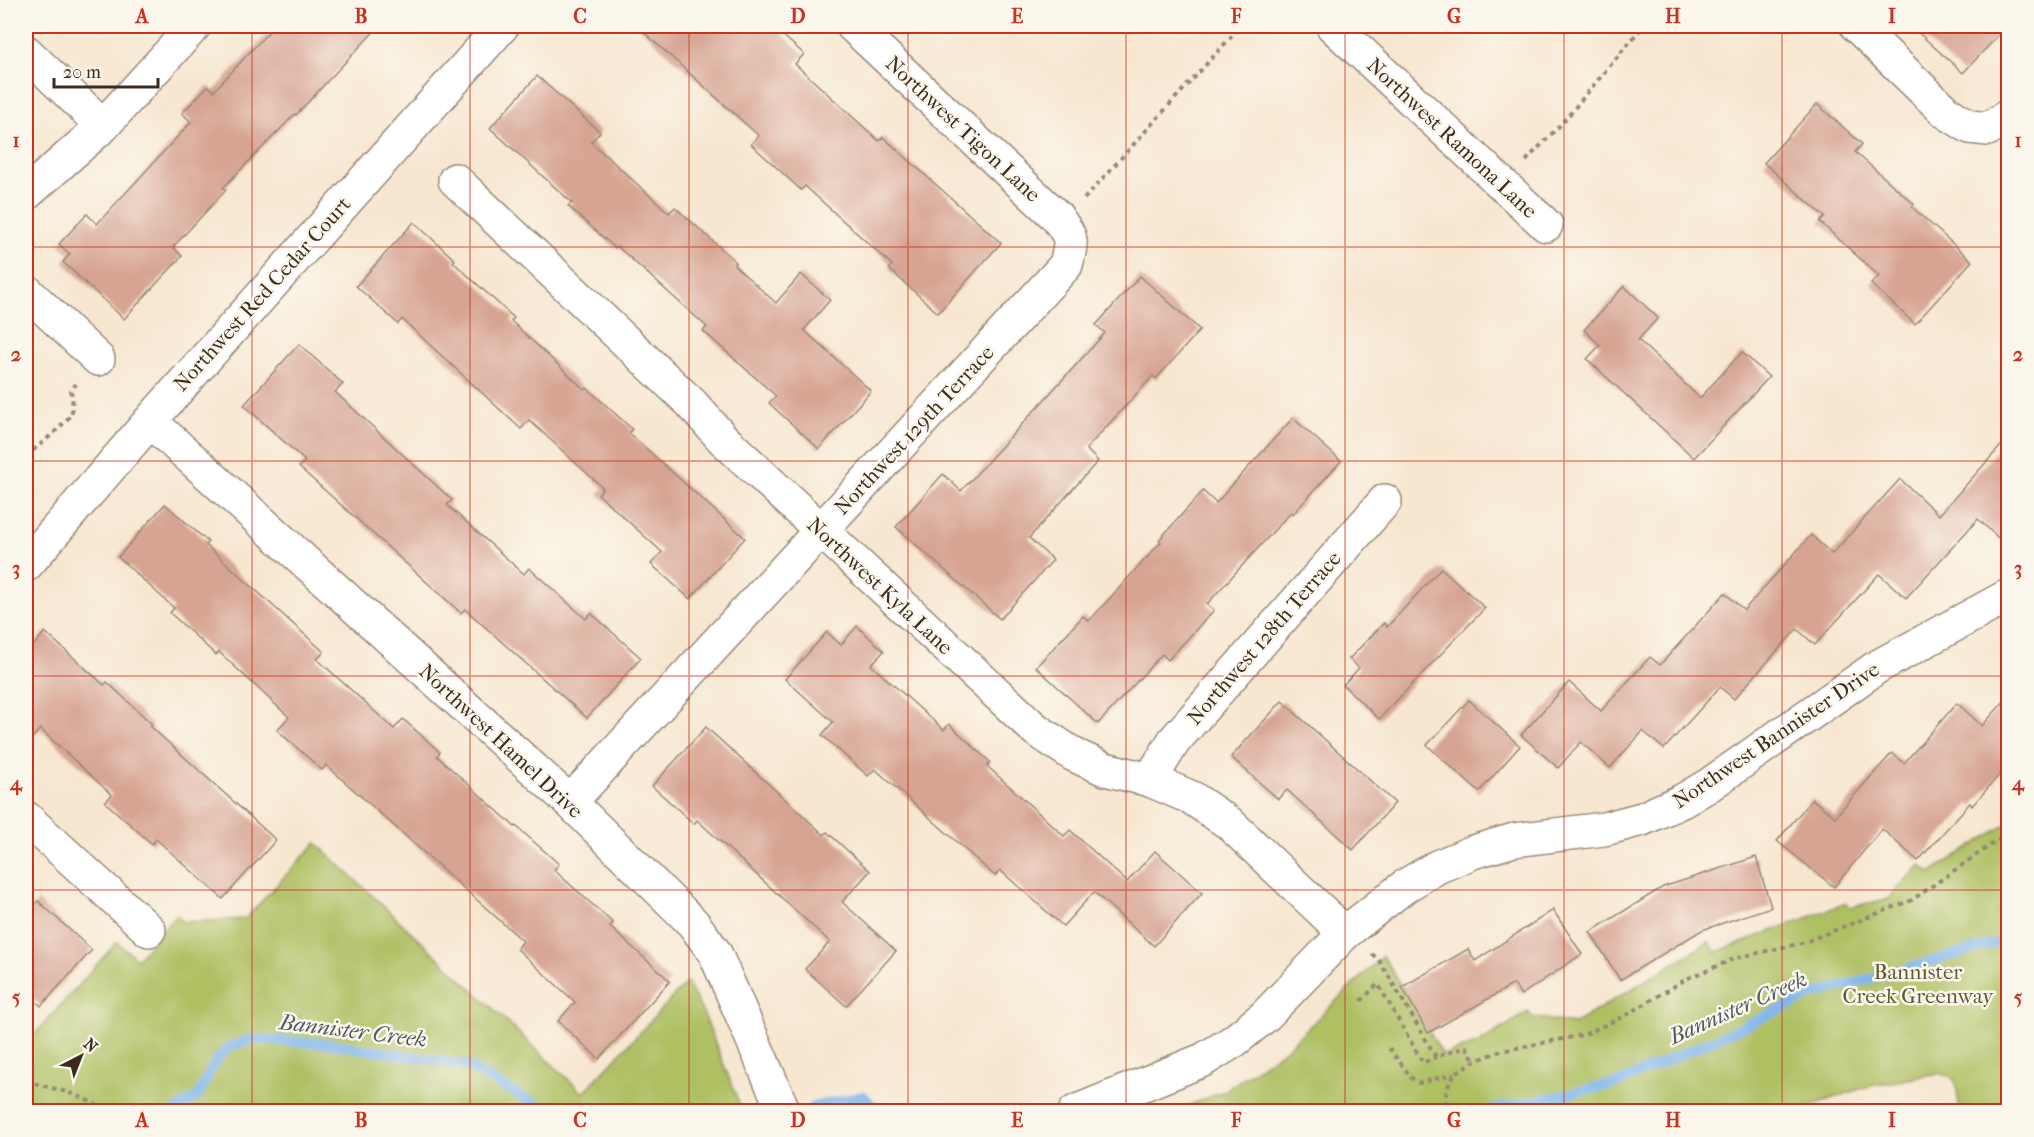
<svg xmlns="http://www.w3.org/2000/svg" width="2034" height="1137" font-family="'IM FELL French Canon',serif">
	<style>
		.green { fill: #afc064; stroke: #757541; stroke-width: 1.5 }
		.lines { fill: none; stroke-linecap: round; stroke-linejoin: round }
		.stream { stroke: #7db4ec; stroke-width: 10 }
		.building { fill: #d7a493 }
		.street-casing { stroke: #998878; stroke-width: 36 }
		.path { stroke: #998878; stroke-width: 4; stroke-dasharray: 4.5 4.5; stroke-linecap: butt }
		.street { stroke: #fff; stroke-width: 33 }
		.grid { fill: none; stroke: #c8321e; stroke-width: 1.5; stroke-opacity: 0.55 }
		.labels { text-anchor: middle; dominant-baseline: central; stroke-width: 5; stroke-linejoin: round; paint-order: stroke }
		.street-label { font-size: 21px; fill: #3b2a1e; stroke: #fbf7ec }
		.park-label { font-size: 21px; fill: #5e5733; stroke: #fbf7ec }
		.water-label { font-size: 22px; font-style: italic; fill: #525a66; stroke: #fbf7ec }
		.neatline { fill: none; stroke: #c8321e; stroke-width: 2 }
		.grid-label { font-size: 20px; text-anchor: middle; font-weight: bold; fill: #c8321e }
	</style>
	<rect width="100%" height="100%" fill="#fbf7ec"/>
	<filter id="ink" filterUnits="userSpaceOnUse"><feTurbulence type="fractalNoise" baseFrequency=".0167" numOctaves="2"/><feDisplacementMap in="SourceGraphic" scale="12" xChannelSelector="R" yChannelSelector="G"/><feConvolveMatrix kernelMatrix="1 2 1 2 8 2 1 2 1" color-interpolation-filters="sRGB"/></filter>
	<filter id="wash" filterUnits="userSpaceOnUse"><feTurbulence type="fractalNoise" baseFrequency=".008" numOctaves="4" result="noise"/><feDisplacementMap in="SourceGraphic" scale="24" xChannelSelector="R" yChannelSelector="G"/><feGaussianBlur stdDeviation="1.35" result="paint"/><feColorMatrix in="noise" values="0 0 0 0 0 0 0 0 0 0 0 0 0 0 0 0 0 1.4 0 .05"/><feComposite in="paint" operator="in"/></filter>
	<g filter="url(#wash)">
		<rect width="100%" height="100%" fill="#f7e7d1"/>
		<!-- green -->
		<g class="green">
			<path d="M2008,823V1111H1960L1955,1080L1939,1073L1866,1087L1797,1110V1112H1173L1224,1091L1287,1048L1383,956L1443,1055L1479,1043L1528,1012L1532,1017L1574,1024L1709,942L1716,952L1846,903L1850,907L1888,899L1920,865L1930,873Z"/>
			<path d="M316,843L583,1093L687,982L705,1017L742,1111L26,1112V1044L117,942L137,959L176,915L184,922L245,919Z"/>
		</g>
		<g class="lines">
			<!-- stream -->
			<g class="stream">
				<path d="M813,1107L864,1096L878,1112"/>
				<path d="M174,1112L198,1096L216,1060L229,1047L253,1039L333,1044L465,1065L549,1112"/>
				<path d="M1484,1112L1618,1083L1812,995L2004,941L2008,942"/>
			</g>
		</g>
		<g id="blocks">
			<!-- building -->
			<g class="building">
				<path d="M274,26H379L296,115L295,114L223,188L226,190L173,247L182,256L124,319L63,262L70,254L59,244L87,214L97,224L191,122L182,113L208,86L214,91Z"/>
				<path d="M637,26H772L804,54L795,64L879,141L883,137L1001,243L938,313L889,269L892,265L805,186L801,190L751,144L759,136Z"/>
				<path d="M1911,26H2007L1963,73Z"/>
				<path d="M537,76L600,132L591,142L669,213L675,207L736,262L734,265L776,303L801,274L830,300L804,330L871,391L819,449L769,403L776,396L703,331L707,327L617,246L615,248L568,206L572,203L490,128Z"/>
				<path d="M1817,104L1862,144L1855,152L1914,204L1912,207L1972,261L1915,324L1871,284L1879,276L1820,222L1825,217L1764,163Z"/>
				<path d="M414,222L455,260L453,262L514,318L511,321L585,390L587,388L632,429L629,433L745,538L690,599L651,564L662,552L598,494L603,488L529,420L521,429L402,319L398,324L356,286Z"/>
				<path d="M1140,276L1200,330L1156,379L1153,376L1086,449L1098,461L1029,538L1053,560L1000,619L896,527L943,474L961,491L1105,333L1096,325Z"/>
				<path d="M1624,286L1658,318L1638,340L1700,398L1742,352L1769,377L1694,458L1587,359L1600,345L1584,330Z"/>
				<path d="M299,344L343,384L335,392L452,500L447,505L524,574L529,568L586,619L591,613L641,658L587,718L465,609L461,613L299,467L305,461L244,405Z"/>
				<path d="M1293,418L1341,461L1293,514L1291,512L1207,604L1214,610L1168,660L1162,654L1098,724L1036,667L1083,616L1089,621L1161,542L1159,540L1203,491L1216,503Z"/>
				<path d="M2008,438V547L1978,519L1906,598L1879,574L1815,645L1797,629L1734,699L1720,687L1664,749L1643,731L1610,768L1581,742L1558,768L1521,735L1569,682L1601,711L1650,657L1660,665L1725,593L1744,610L1811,535L1832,554L1900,479L1939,515Z"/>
				<path d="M165,504L208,542L206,545L324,652L317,659L394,729L403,719L440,752L437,756L515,827L516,826L559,864L554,870L613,923L610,927L670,981L599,1059L558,1021L575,1002L517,949L523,941L326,765L322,770L277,730L289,717L219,652L216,655L170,613L174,608L118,557Z"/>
				<path d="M1441,568L1485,608L1379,719L1343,685L1359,668L1349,659L1384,623L1387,627Z"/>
				<path d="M857,626L884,651L871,665L944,730L949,724L990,762L987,766L1064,836L1070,830L1127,882L1155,851L1202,893L1154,946L1094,892L1063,926L1000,870L995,876L875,769L868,776L822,735L833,722L785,679L827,632L841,645Z"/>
				<path d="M45,632L104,685L107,682L152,724L150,726L276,840L223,899L156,839L152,844L105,802L112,795L40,729L26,745V654Z"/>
				<path d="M2008,697V765L1972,806L1970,803L1918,861L1882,829L1834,887L1777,841L1812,799L1835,817L1892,753L1904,763L1957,703L1982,726Z"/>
				<path d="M1469,700L1520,746L1479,792L1427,745Z"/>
				<path d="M1282,701L1395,803L1353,850L1287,790L1278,799L1231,757Z"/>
				<path d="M706,727L824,835L827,832L870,871L842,902L896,951L846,1006L805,969L830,942L697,820L694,824L652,786Z"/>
				<path d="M1756,857L1771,907L1702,930L1620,980L1590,932L1663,887Z"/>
				<path d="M38,901L92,950L41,1006L26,993V915Z"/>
				<path d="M1553,910L1582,954L1521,995L1514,984L1428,1033L1402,987L1468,949L1475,961Z"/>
			</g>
		</g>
	</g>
	<g filter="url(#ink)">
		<use href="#blocks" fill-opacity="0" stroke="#998878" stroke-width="1.5"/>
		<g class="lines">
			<!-- street casing -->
			<g class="street-casing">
				<g id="street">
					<path d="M1333,26L1546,225"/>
					<path d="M1857,26L1946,112L1970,127L1988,129L2008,116"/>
					<path d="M26,52L103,126"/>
					<path d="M455,180L692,404L723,439L1035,729L1074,755L1105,769L1150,780L1192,798L1229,823L1345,933"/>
					<path d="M26,194L103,126L194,26"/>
					<path d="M26,291L98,359"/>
					<path d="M150,421L570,802L693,923L715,953L784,1112"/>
					<path d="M26,565L156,414L502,26"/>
					<path d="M1150,780L1174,741L1385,501"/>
					<path d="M570,802L1066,265C1073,236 1072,239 1056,216L853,26"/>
					<path d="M26,818L149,930"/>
					<path d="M1075,1112L1203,1060L1234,1041L1265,1016L1345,933L1405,886L1437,867L1473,852L1514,840L1604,829L1642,819L1682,801L1709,785L1877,667L2008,596"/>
				</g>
			</g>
			<!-- path -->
			<g class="path">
				<path d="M1526,161L1563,122L1643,26"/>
				<path d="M1084,199L1241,26"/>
				<path d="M26,456C38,446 63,427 71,414C74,407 72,398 71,391L76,384"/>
				<path d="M1372,954L1379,960L1436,1057L1466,1047L1475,1061"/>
				<path d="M1361,1001L1378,984L1423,1063L1436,1057"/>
				<path d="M1389,1048L1414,1081L1420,1083L1454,1074"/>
				<path d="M26,1081C53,1089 83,1093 106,1112"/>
				<path d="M1450,1112L1446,1108V1090L1455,1073L1475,1061L1501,1051L1583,1035L1627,1015L1686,979L1736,958L1802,943L1912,900L2008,833"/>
			</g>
			<!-- street -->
			<use href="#street" class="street"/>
		</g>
	</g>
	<!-- grid -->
	<path class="grid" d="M252,26V1112M470,26V1112M689,26V1112M908,26V1112M1126,26V1112M1345,26V1112M1564,26V1112M1782,26V1112M26,247H2008M26,461H2008M26,676H2008M26,890H2008"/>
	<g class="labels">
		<!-- street labels -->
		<g class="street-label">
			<text transform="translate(963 129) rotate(43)">Northwest Tigon Lane</text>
			<text transform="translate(1452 138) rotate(43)">Northwest Ramona Lane</text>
			<text transform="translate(262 294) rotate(-48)">Northwest Red Cedar Court</text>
			<text transform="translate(914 430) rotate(-47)">Northwest 129th Terrace</text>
			<text transform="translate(880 586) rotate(43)">Northwest Kyla Lane</text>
			<text transform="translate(1264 638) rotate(-49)">Northwest 128th Terrace</text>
			<text transform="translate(1776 735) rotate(-34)">Northwest Bannister Drive</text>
			<text transform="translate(501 741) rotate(43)">Northwest Hamel Drive</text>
		</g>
		<!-- park labels -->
		<g class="park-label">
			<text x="1918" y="972">Bannister<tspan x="1918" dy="24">Creek Greenway</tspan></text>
		</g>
		<!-- water labels -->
		<g class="water-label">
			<text transform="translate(1738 1008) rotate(-24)">Bannister Creek</text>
			<text transform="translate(353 1031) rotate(7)">Bannister Creek</text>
		</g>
	</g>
	<!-- margin -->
	<rect width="2034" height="1137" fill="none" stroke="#fbf7ec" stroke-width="66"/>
	<!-- north arrow -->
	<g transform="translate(81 1056) rotate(42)" stroke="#fbf7ec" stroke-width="4.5" paint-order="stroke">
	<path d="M0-4.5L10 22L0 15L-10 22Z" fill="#3b2a1e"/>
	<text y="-9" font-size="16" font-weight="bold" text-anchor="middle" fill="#3b2a1e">N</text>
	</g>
	<!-- scale -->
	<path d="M54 78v9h104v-9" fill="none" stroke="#3b2a1e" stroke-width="3"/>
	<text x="63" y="78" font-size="18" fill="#3b2a1e" stroke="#fbf7ec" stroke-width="4.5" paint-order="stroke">20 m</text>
	<rect x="33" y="33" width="1968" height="1071" class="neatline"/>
	<g class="grid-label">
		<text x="142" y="23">A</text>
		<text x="361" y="23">B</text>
		<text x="580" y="23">C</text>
		<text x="798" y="23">D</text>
		<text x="1017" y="23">E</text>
		<text x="1236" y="23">F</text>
		<text x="1454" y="23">G</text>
		<text x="1673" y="23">H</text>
		<text x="1892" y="23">I</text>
		<text x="16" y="147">1</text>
		<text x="2018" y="147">1</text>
		<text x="16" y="361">2</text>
		<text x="2018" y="361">2</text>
		<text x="16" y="575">3</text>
		<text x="2018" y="575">3</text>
		<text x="16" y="790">4</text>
		<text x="2018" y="790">4</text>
		<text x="16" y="1004">5</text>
		<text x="2018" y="1004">5</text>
		<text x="142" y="1127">A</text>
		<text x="361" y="1127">B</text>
		<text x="580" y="1127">C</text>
		<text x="798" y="1127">D</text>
		<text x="1017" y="1127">E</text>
		<text x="1236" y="1127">F</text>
		<text x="1454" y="1127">G</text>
		<text x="1673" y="1127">H</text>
		<text x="1892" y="1127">I</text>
	</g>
</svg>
